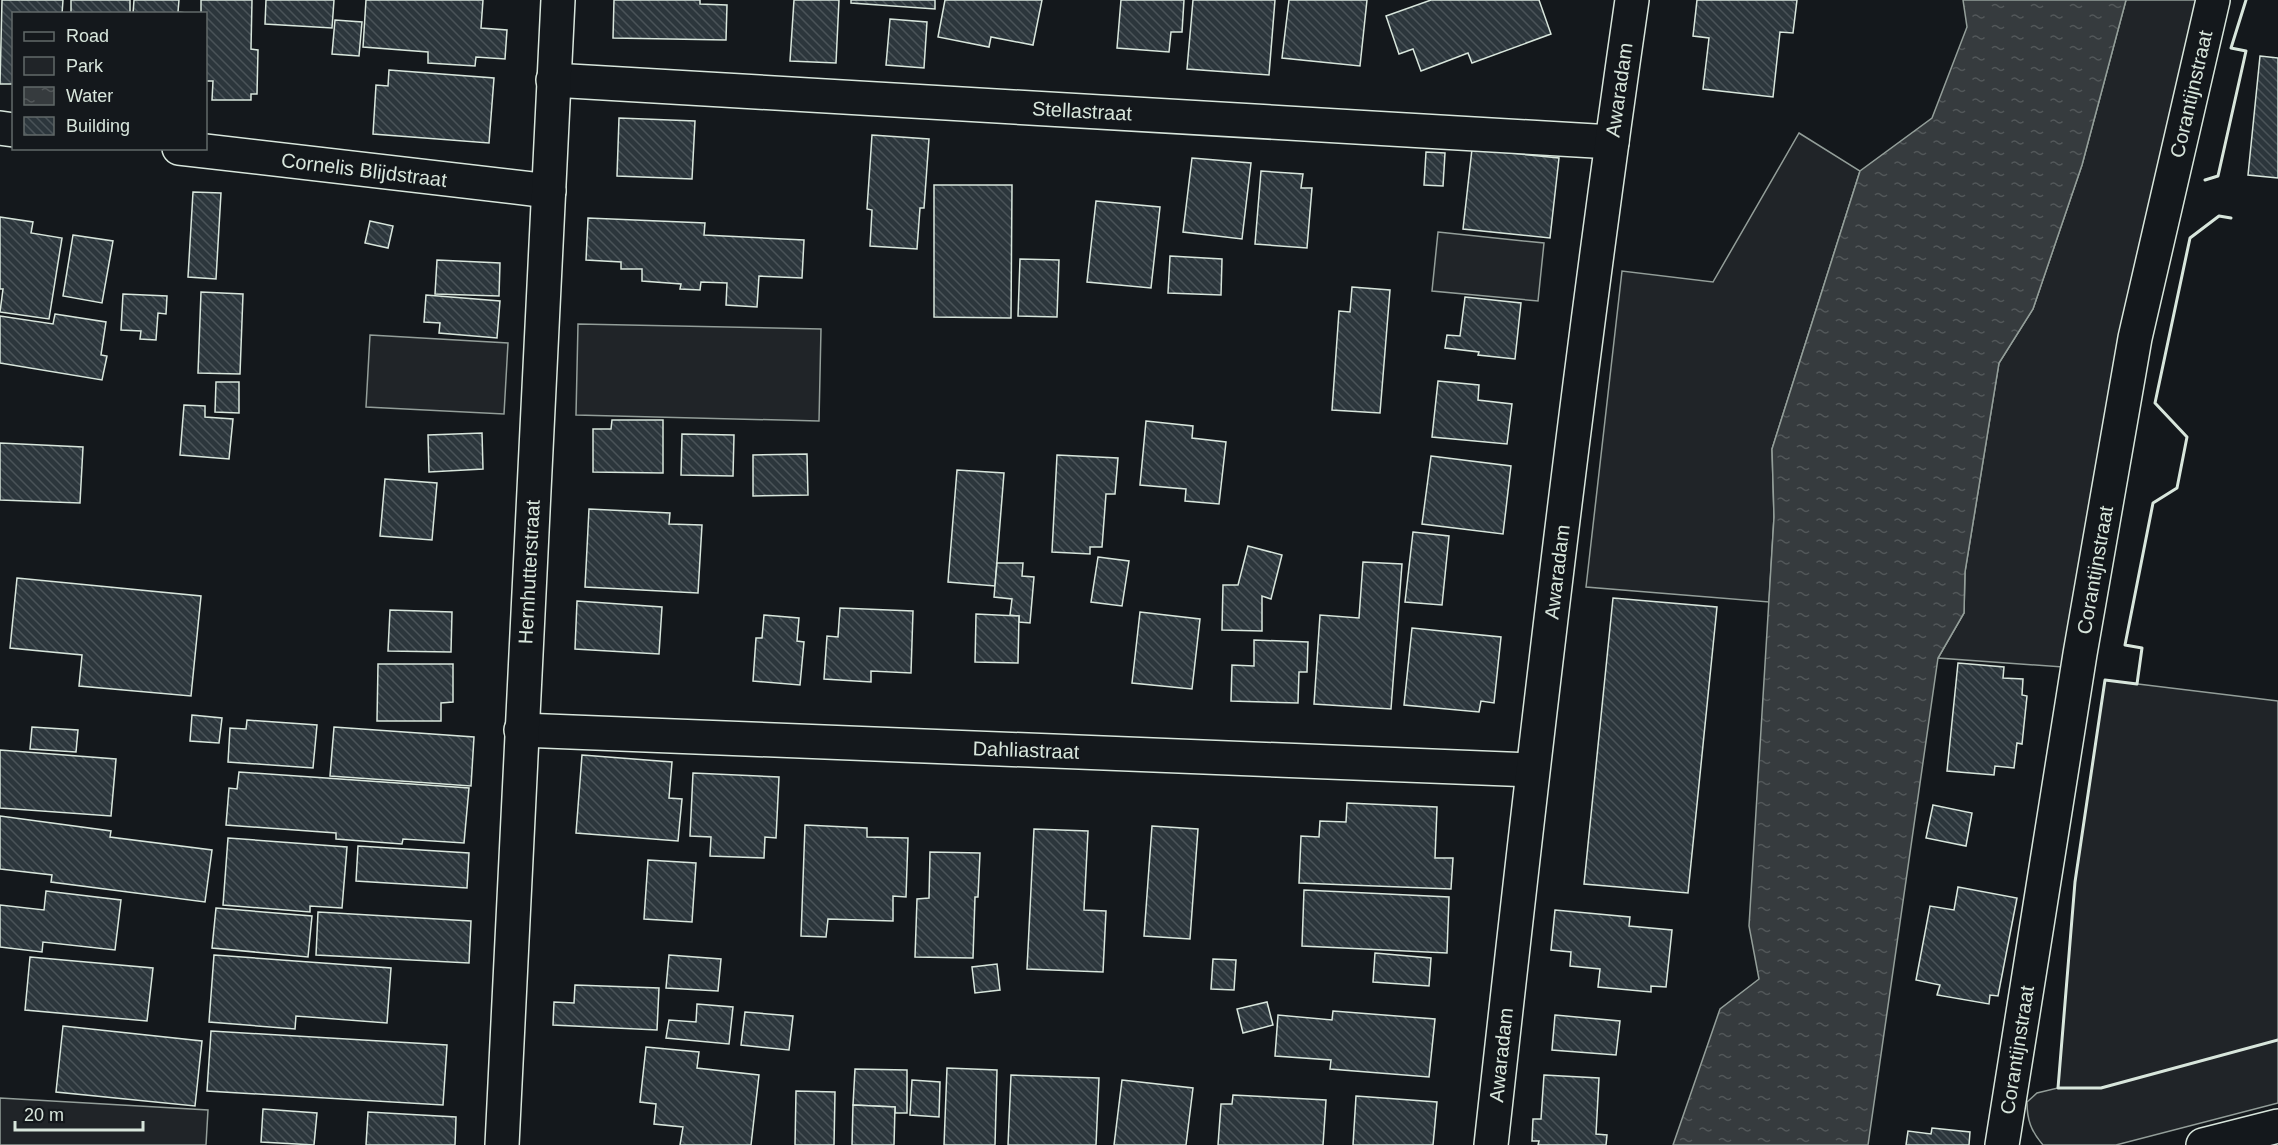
<svg xmlns="http://www.w3.org/2000/svg" width="2278" height="1145" font-family="Helvetica,sans-serif">
	<style>
		.green { fill: #202428; stroke: #939e99; stroke-width: 1.5 }
		.water { fill: url(#water-ripples); stroke: #939e99; stroke-width: 1.5 }
		.building { fill: url(#building-back-hatch); stroke: #d8e6dc; stroke-width: 1.5 }
		.lines { fill: none; stroke-linecap: round; stroke-linejoin: round }
		.street-casing { stroke: #d8e6dc; stroke-width: 36 }
		.secondary-casing { stroke: #d8e6dc; stroke-width: 36 }
		.street { stroke: #14181c; stroke-width: 33 }
		.secondary { stroke: #14181c; stroke-width: 33 }
		.wall { stroke: #d8e6dc; stroke-width: 3 }
		.labels { text-anchor: middle; dominant-baseline: central; stroke-width: 4.5; stroke-linejoin: round; paint-order: stroke }
		.street-label { font-size: 20px; fill: #d8e6dc; stroke: #14181c }
	</style>
	<defs>
		<pattern id="water-ripples" width="26" height="14" patternUnits="userSpaceOnUse" patternTransform="scale(1.5)"><rect width="26" height="14" fill="#363b3e"/><path d="M2 4q2-2 4 0t4 0M15 11q2-2 4 0t4 0" fill="none" stroke="#525759"/></pattern>
		<pattern id="building-back-hatch" width="6" height="6" patternUnits="userSpaceOnUse" patternTransform="scale(1.5)"><rect width="6" height="6" fill="#2c363c"/><path d="M-1 5l2 2M0 0l6 6M5-1l2 2" fill="none" stroke="#4a5358"/></pattern>
	</defs>
	<rect width="100%" height="100%" fill="#14181c"/>
	<!-- green -->
	<g class="green">
		<path d="M2126,0H2199L2063,667L1938,658L1964,613L1965,572L1999,363L2033,309L2082,165Z"/>
		<path d="M1799,133L1860,171L1772,449L1774,517L1769,602L1586,587L1622,271L1713,282Z"/>
		<path d="M1438,232L1544,243L1538,301L1432,291Z"/>
		<path d="M578,324L821,329L819,421L576,415Z"/>
		<path d="M370,335L508,343L504,414L366,407Z"/>
		<path d="M2105,680L2278,701V1103L2116,1145H2043C2031,1131 2027,1120 2027,1102L2037,1093L2058,1088L2075,882Z"/>
		<path d="M0,1098L208,1110L206,1145H0Z"/>
	</g>
	<!-- water -->
	<path class="water" d="M1963,0H2126L2082,165L2033,309L1999,363L1965,572L1964,613L1938,658L1868,1145H1673L1720,1009L1759,979L1749,926L1774,517L1772,449L1860,171L1932,118L1967,27Z"/>
	<!-- building -->
	<g class="building">
		<path d="M2,0H63L62,14H14V84H0Z"/>
		<rect x="71" y="0" width="59" height="14"/>
		<path d="M134,0H179L178,12L195,14H133Z"/>
		<path d="M201,0H252L251,49L258,50L257,94H251V100H212L213,81H206V14H201Z"/>
		<path d="M266,0H334L332,28L265,24Z"/>
		<path d="M366,0H483L481,28L507,30L505,59L476,57L475,66L428,63V52L363,47Z"/>
		<path d="M614,0H700V4L727,5L726,40L613,38Z"/>
		<path d="M794,0H839L836,63L790,61Z"/>
		<path d="M851,0H935V9L851,3Z"/>
		<path d="M945,0H1042L1033,45L991,37L989,47L938,37Z"/>
		<path d="M1121,0H1184L1182,32H1171L1169,52L1117,48Z"/>
		<path d="M1193,0H1275L1269,75L1187,69Z"/>
		<path d="M1289,0H1367L1360,66L1282,58Z"/>
		<path d="M1431,0H1539L1551,34L1472,63L1468,53L1421,71L1413,49L1399,54L1386,16Z"/>
		<path d="M1697,0H1797L1793,33L1780,32L1773,97L1703,89L1709,38L1693,36Z"/>
		<path d="M890,19L927,22L924,68L886,65Z"/>
		<path d="M335,20L362,22L359,56L332,54Z"/>
		<path d="M2260,56L2278,58V178L2248,175Z"/>
		<path d="M389,70L494,78L489,143L373,134L376,85L388,86Z"/>
		<path d="M619,118L695,121L692,179L617,176Z"/>
		<path d="M872,135L929,139L924,208H920L917,249L870,246L872,210L867,209Z"/>
		<path d="M1472,149L1559,158L1550,238L1463,229Z"/>
		<path d="M1426,152L1445,153L1443,186L1424,185Z"/>
		<path d="M1192,158L1251,163L1242,239L1183,232Z"/>
		<path d="M1261,171L1303,174L1301,188H1312L1307,248L1255,244Z"/>
		<path d="M934,185H1012L1011,318L934,317Z"/>
		<path d="M193,192L221,193L216,279L188,277Z"/>
		<path d="M1096,201L1160,207L1151,288L1087,282Z"/>
		<path d="M0,217L33,222L31,233L62,238L49,319L0,312L3,289H0Z"/>
		<path d="M588,218L705,223L704,235L804,240L802,278L759,276L757,307L726,305L727,283L701,282L700,290L680,289L681,284L642,281V269H621V262L586,260Z"/>
		<path d="M370,221L393,226L388,248L365,243Z"/>
		<path d="M73,235L113,241L102,303L63,296Z"/>
		<path d="M1170,256L1222,259L1221,295L1168,293Z"/>
		<path d="M1020,259L1059,260L1057,317L1018,316Z"/>
		<path d="M437,260L500,263L499,296L435,294Z"/>
		<path d="M1352,287L1390,290L1380,413L1332,410L1339,311L1350,312Z"/>
		<path d="M201,292L243,294L240,374L198,373Z"/>
		<path d="M123,294L167,296L166,314L158,313L156,340L140,339L141,331L121,330Z"/>
		<path d="M426,295L500,301L497,338L439,333L440,323L424,322Z"/>
		<path d="M1465,297L1521,303L1515,359L1478,355L1479,352L1445,348L1447,335L1460,336Z"/>
		<path d="M55,314L106,322L101,355L107,356L102,380L0,363V316L53,324Z"/>
		<path d="M1438,381L1479,385L1478,400L1512,404L1507,444L1432,437Z"/>
		<path d="M216,382H239V413L215,412Z"/>
		<path d="M184,405L205,406V417L233,419L229,459L180,455Z"/>
		<path d="M612,420H663V473L593,472V429H611Z"/>
		<path d="M1146,421L1193,426L1192,438L1226,442L1219,504L1185,501L1186,489L1140,485Z"/>
		<path d="M482,433L483,469L429,472L428,435Z"/>
		<path d="M682,434L734,435L733,476L681,475Z"/>
		<path d="M0,443L83,447L80,503L0,500Z"/>
		<path d="M807,454L808,495L753,496V455Z"/>
		<path d="M1057,455L1118,458L1115,494H1106L1102,547H1090V554L1052,552Z"/>
		<path d="M1431,456L1511,466L1503,534L1422,524Z"/>
		<path d="M957,470L1004,473L995,586L948,582Z"/>
		<path d="M385,479L437,483L432,540L380,536Z"/>
		<path d="M589,509L670,513L669,524L702,525L698,593L585,587Z"/>
		<path d="M1413,532L1449,536L1442,605L1405,602Z"/>
		<path d="M1248,546L1282,555L1271,599L1262,596V631L1222,630L1223,585H1238Z"/>
		<path d="M1098,557L1129,561L1122,606L1091,602Z"/>
		<path d="M1363,562L1402,564L1391,709L1314,704L1320,615L1359,618Z"/>
		<path d="M997,563H1023L1022,576L1034,577L1030,623L1019,622V616L1010,615L1012,599L994,597Z"/>
		<path d="M17,578L201,596L191,696L79,686L82,655L10,648Z"/>
		<path d="M1613,598L1717,607L1688,893L1584,884Z"/>
		<path d="M577,601L662,607L659,654L575,649Z"/>
		<path d="M840,608L913,611L911,673L871,671V682L824,679L827,636L838,637Z"/>
		<path d="M390,610L452,612L451,652L388,651Z"/>
		<path d="M1140,612L1200,619L1192,689L1132,683Z"/>
		<path d="M976,614L1019,616L1018,663L975,662Z"/>
		<path d="M764,615L799,618L797,641L804,642L800,685L753,681L756,638H762Z"/>
		<path d="M1412,628L1501,637L1494,703L1481,701L1479,712L1404,705Z"/>
		<path d="M1254,640L1308,642L1307,672H1299L1298,703L1231,701L1232,665L1254,666Z"/>
		<path d="M1958,663L2004,667L2003,678L2023,679L2022,695L2027,696L2022,744L2017,743L2014,768L1995,766L1994,775L1947,771Z"/>
		<path d="M378,664H453V702L441,703V721H377Z"/>
		<path d="M192,715L222,718L219,743L190,741Z"/>
		<path d="M247,720L317,725L313,768L228,762L230,728L246,729Z"/>
		<path d="M32,727L78,730L76,752L30,749Z"/>
		<path d="M334,727L474,737L471,786L330,776Z"/>
		<path d="M0,750L116,759L111,816L0,808Z"/>
		<path d="M582,755L672,762L669,798L682,799L678,841L576,833Z"/>
		<path d="M239,772L469,788L464,843L403,839L402,844L336,839V833L226,825L229,788L237,789Z"/>
		<path d="M693,773L779,777L776,838L765,837L764,858L710,856L711,837L690,836Z"/>
		<path d="M1347,803L1437,807L1435,858H1453L1451,889L1299,883L1301,836L1319,837L1320,821L1346,822Z"/>
		<path d="M1933,805L1972,813L1966,846L1926,838Z"/>
		<path d="M0,816L111,831L110,837L212,850L205,902L51,882L52,875L0,869Z"/>
		<path d="M805,825L867,828V837L908,838L906,897L893,896V921L828,919L826,937L801,936Z"/>
		<path d="M1152,826L1198,829L1190,939L1144,936Z"/>
		<path d="M1034,829L1088,831L1084,910L1106,911L1103,972L1027,969Z"/>
		<path d="M228,838L347,847L342,908L310,906V912L223,905Z"/>
		<path d="M358,846L469,853L467,888L356,881Z"/>
		<path d="M930,852L980,853L978,897H975L973,958L915,957L917,899L929,898Z"/>
		<path d="M648,860L696,863L692,922L644,919Z"/>
		<path d="M1958,887L2017,898L1998,996L1990,995L1989,1004L1937,995L1940,985L1916,980L1930,906L1954,910Z"/>
		<path d="M1304,890L1449,897L1447,953L1302,946Z"/>
		<path d="M46,891L121,900L115,950L43,942L42,952L0,947V905L44,910Z"/>
		<path d="M216,908L312,916L308,957L212,948Z"/>
		<path d="M1555,910L1630,917L1629,926L1672,930L1666,987L1651,986V992L1598,987L1600,969L1570,966L1571,952L1551,950Z"/>
		<path d="M318,912L471,921L469,963L316,955Z"/>
		<path d="M1375,953L1431,958L1429,986L1373,982Z"/>
		<path d="M214,955L391,968L387,1023L296,1016L295,1029L209,1022Z"/>
		<path d="M669,955L721,959L718,991L666,988Z"/>
		<path d="M30,957L153,968L147,1021L25,1010Z"/>
		<path d="M1213,959L1236,960L1234,990L1211,989Z"/>
		<path d="M997,964L1000,990L975,993L972,967Z"/>
		<path d="M575,985L659,988L657,1030L553,1025L554,1002L574,1003Z"/>
		<path d="M1267,1002L1273,1025L1243,1033L1237,1009Z"/>
		<path d="M697,1004L733,1007L729,1044L666,1038L669,1020L696,1022Z"/>
		<path d="M1333,1011L1435,1019L1429,1077L1330,1069L1331,1060L1275,1056L1278,1015L1332,1020Z"/>
		<path d="M745,1012L793,1016L789,1050L741,1045Z"/>
		<path d="M1555,1015L1620,1021L1616,1055L1552,1050Z"/>
		<path d="M63,1026L202,1041L195,1106L56,1092Z"/>
		<path d="M211,1031L447,1045L443,1105L207,1091Z"/>
		<path d="M646,1047L699,1052L697,1068L759,1075L751,1145H680L683,1127L654,1124L656,1104L640,1102Z"/>
		<path d="M947,1068L997,1070L995,1145H944Z"/>
		<path d="M855,1069L907,1070V1113H895V1107L853,1105Z"/>
		<path d="M1011,1075L1099,1078L1096,1145H1008Z"/>
		<path d="M1544,1075L1599,1078L1596,1134L1607,1135L1606,1145H1538L1539,1141H1532L1533,1119H1541Z"/>
		<path d="M912,1080L940,1082L939,1117L910,1115Z"/>
		<path d="M1122,1080L1193,1088L1186,1145H1114Z"/>
		<path d="M796,1091L835,1092L834,1145H795Z"/>
		<path d="M1233,1095L1326,1100L1323,1145H1218L1221,1104H1232Z"/>
		<path d="M1356,1096L1437,1102L1433,1145H1353Z"/>
		<path d="M853,1105L895,1107L894,1145H852Z"/>
		<path d="M263,1109L317,1113L314,1145L261,1142Z"/>
		<path d="M368,1112L456,1117L455,1145H366Z"/>
		<path d="M1932,1128L1970,1132L1969,1145H1906L1908,1131L1931,1134Z"/>
	</g>
	<g class="lines">
		<!-- street casing -->
		<g class="street-casing">
			<g id="street">
				<path d="M553,80L1612,142"/>
				<path d="M0,128L14,130"/>
				<path d="M179,148L549,191"/>
				<path d="M521,730L1532,770"/>
				<path d="M1491,1145C1533,763 1577,381 1632,0"/>
				<path d="M2203,1145L2278,1126"/>
			</g>
		</g>
		<!-- secondary casing -->
		<g class="secondary-casing">
			<g id="secondary">
				<path d="M502,1145L558,0"/>
				<path d="M2002,1145L2080,654L2135,338L2213,0"/>
			</g>
		</g>
		<!-- street -->
		<use href="#street" class="street"/>
		<!-- secondary -->
		<use href="#secondary" class="secondary"/>
		<!-- wall -->
		<g class="wall">
			<path d="M2205,180L2218,176L2246,51L2231,48L2246,0"/>
			<path d="M2231,218L2219,216L2190,238L2155,403L2187,437L2177,488L2153,503L2125,645L2142,648L2137,684L2105,680L2075,882L2058,1088H2101L2278,1040"/>
		</g>
	</g>
	<g class="labels">
		<!-- street labels -->
		<g class="street-label">
			<text transform="translate(1619 90) rotate(-82)">Awaradam</text>
			<text transform="translate(2191 94) rotate(-77)">Corantijnstraat</text>
			<text transform="translate(1082 111) rotate(3)">Stellastraat</text>
			<text transform="translate(364 170) rotate(7)">Cornelis Blijdstraat</text>
			<text transform="translate(2095 570) rotate(-80)">Corantijnstraat</text>
			<text transform="translate(529 572) rotate(-87)">Hernhutterstraat</text>
			<text transform="translate(1557 572) rotate(-83)">Awaradam</text>
			<text transform="translate(1026 750) rotate(2)">Dahliastraat</text>
			<text transform="translate(2017 1050) rotate(-81)">Corantijnstraat</text>
			<text transform="translate(1501 1055) rotate(-84)">Awaradam</text>
		</g>
	</g>
	<!-- legend -->
	<rect x="12" y="12" width="195" height="138" fill="#14181c" stroke="#626a69" stroke-width="1.5"/>
	<rect x="24" y="32" width="30" height="9" fill="#14181c" stroke="#626a69" stroke-width="1.5"/>
	<text x="66" y="42" font-size="18" fill="#d8e6dc">Road</text>
	<rect x="24" y="57" width="30" height="18" fill="#202428" stroke="#626a69" stroke-width="1.5"/>
	<text x="66" y="72" font-size="18" fill="#d8e6dc">Park</text>
	<rect x="24" y="87" width="30" height="18" fill="url(#water-ripples)" stroke="#626a69" stroke-width="1.5"/>
	<text x="66" y="102" font-size="18" fill="#d8e6dc">Water</text>
	<rect x="24" y="117" width="30" height="18" fill="url(#building-back-hatch)" stroke="#626a69" stroke-width="1.5"/>
	<text x="66" y="132" font-size="18" fill="#d8e6dc">Building</text>
	<!-- scale -->
	<path d="M15 1121v9h128v-9" fill="none" stroke="#d8e6dc" stroke-width="3"/>
	<text x="24" y="1121" font-size="18" fill="#d8e6dc" stroke="#14181c" stroke-width="4.5" paint-order="stroke">20 m</text>
</svg>
